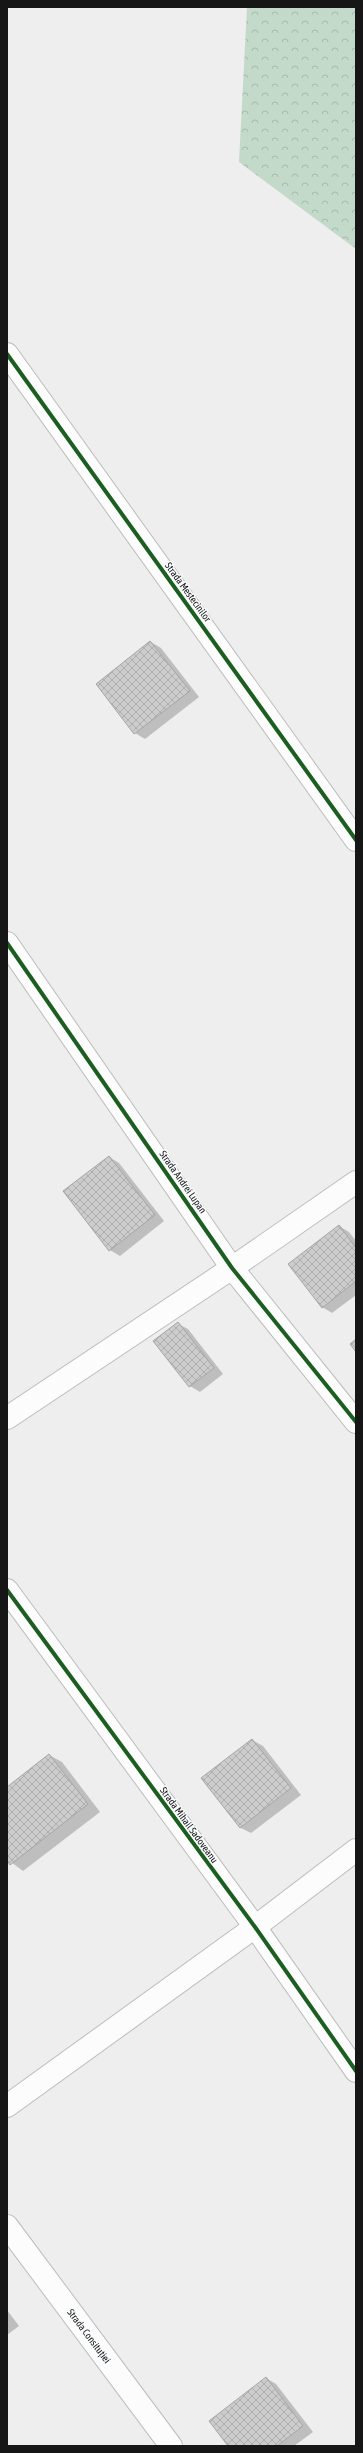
<svg xmlns="http://www.w3.org/2000/svg" width="363" height="2453" font-family="'Asap Condensed',sans-serif">
	<style>
		.forest { fill: url(#forest-crowns) }
		.shadow { fill: #0003 }
		.building { fill: url(#building-cross-hatch); stroke: #a6a6a6 }
		.lines { fill: none; stroke-linecap: round; stroke-linejoin: round }
		.minor-casing { stroke: #bcbcbd; stroke-width: 24 }
		.minor { stroke: #fcfcfc; stroke-width: 22 }
		.cycleway-casing { stroke: #fafbfc; stroke-width: 6 }
		.cycleway { stroke: #1b5e20; stroke-width: 4 }
		.labels { text-anchor: middle; dominant-baseline: central; stroke-width: 3; stroke-linejoin: round; paint-order: stroke }
		.street-label { font-size: 10px; fill: #161617; stroke: #fafbfc }
	</style>
	<defs>
		<pattern id="forest-crowns" width="20" height="18" patternUnits="userSpaceOnUse"><rect width="20" height="18" fill="#c3daca"/><path d="M2 6a3 3 0 1 1 6 0M12 15a3 3 0 1 1 6 0" fill="none" stroke="#a7baad"/></pattern>
		<pattern id="building-cross-hatch" width="8" height="8" patternUnits="userSpaceOnUse"><rect width="8" height="8" fill="#cccccd"/><path d="M0 0l8 8M0 8l8-8" fill="none" stroke="#aeaeaf"/></pattern>
	</defs>
	<rect width="100%" height="100%" fill="#eee"/>
	<!-- forest -->
	<path class="forest" d="M247,7H356V249L239,162Z"/>
	<!-- shadow -->
	<g class="shadow">
		<path d="M151,642L161,648L199,697L145,739L135,733L97,684Z"/>
		<path d="M109,1157L119,1163L164,1221L120,1256L110,1250Z"/>
		<path d="M339,1226L349,1232L356,1241V1295L332,1313L322,1307Z"/>
		<path d="M178,1324L188,1329L223,1374L200,1392L190,1386L154,1341Z"/>
		<path d="M252,1740L263,1746L301,1795L251,1833L241,1828L202,1778Z"/>
		<path d="M49,1755L62,1762L100,1812L23,1871L7,1859V1788Z"/>
		<path d="M7,2310L19,2326L7,2335Z"/>
		<path d="M266,2378L276,2384L313,2432L294,2446H229Z"/>
	</g>
	<!-- building -->
	<g class="building">
		<path d="M150,641L190,691L134,734L96,684Z"/>
		<path d="M109,1156L155,1215L109,1251L63,1191Z"/>
		<path d="M339,1225L356,1248V1281L322,1308L288,1264Z"/>
		<path d="M178,1322L214,1368L189,1387L153,1341Z"/>
		<path d="M356,1339V1352L350,1344Z"/>
		<path d="M252,1739L291,1788L240,1828L201,1778Z"/>
		<path d="M49,1754L88,1804L10,1865L7,1860V1787Z"/>
		<path d="M266,2377L303,2426L277,2446H228L209,2421Z"/>
	</g>
	<g class="lines">
		<!-- minor casing -->
		<g class="minor-casing">
			<g id="minor">
				<path d="M7,354L356,840"/>
				<path d="M7,943L232,1268L356,1422"/>
				<path d="M7,1418L232,1268L356,1182"/>
				<path d="M7,1590L255,1927L356,2071"/>
				<path d="M7,2106L255,1927L356,1850"/>
				<path d="M7,2226L171,2446"/>
			</g>
		</g>
		<!-- minor -->
		<use href="#minor" class="minor"/>
		<!-- cycleway casing -->
		<g class="cycleway-casing">
			<g id="cycleway">
				<path d="M7,354L356,840"/>
				<path d="M7,943L232,1268L356,1422"/>
				<path d="M7,1590L255,1927L356,2071"/>
			</g>
		</g>
		<!-- cycleway -->
		<use href="#cycleway" class="cycleway"/>
	</g>
	<g class="labels">
		<!-- street labels -->
		<g class="street-label">
			<text transform="translate(188 592) rotate(54)">Strada Mestecinilor</text>
			<text transform="translate(183 1182) rotate(55)">Strada Andrei Lupan</text>
			<text transform="translate(189 1825) rotate(54)">Strada Mihail Sadoveanu</text>
			<text transform="translate(89 2336) rotate(53)">Strada Consituției</text>
		</g>
	</g>
	<!-- border -->
	<rect width="363" height="2453" fill="none" stroke="#161617" stroke-width="16"/>
</svg>
